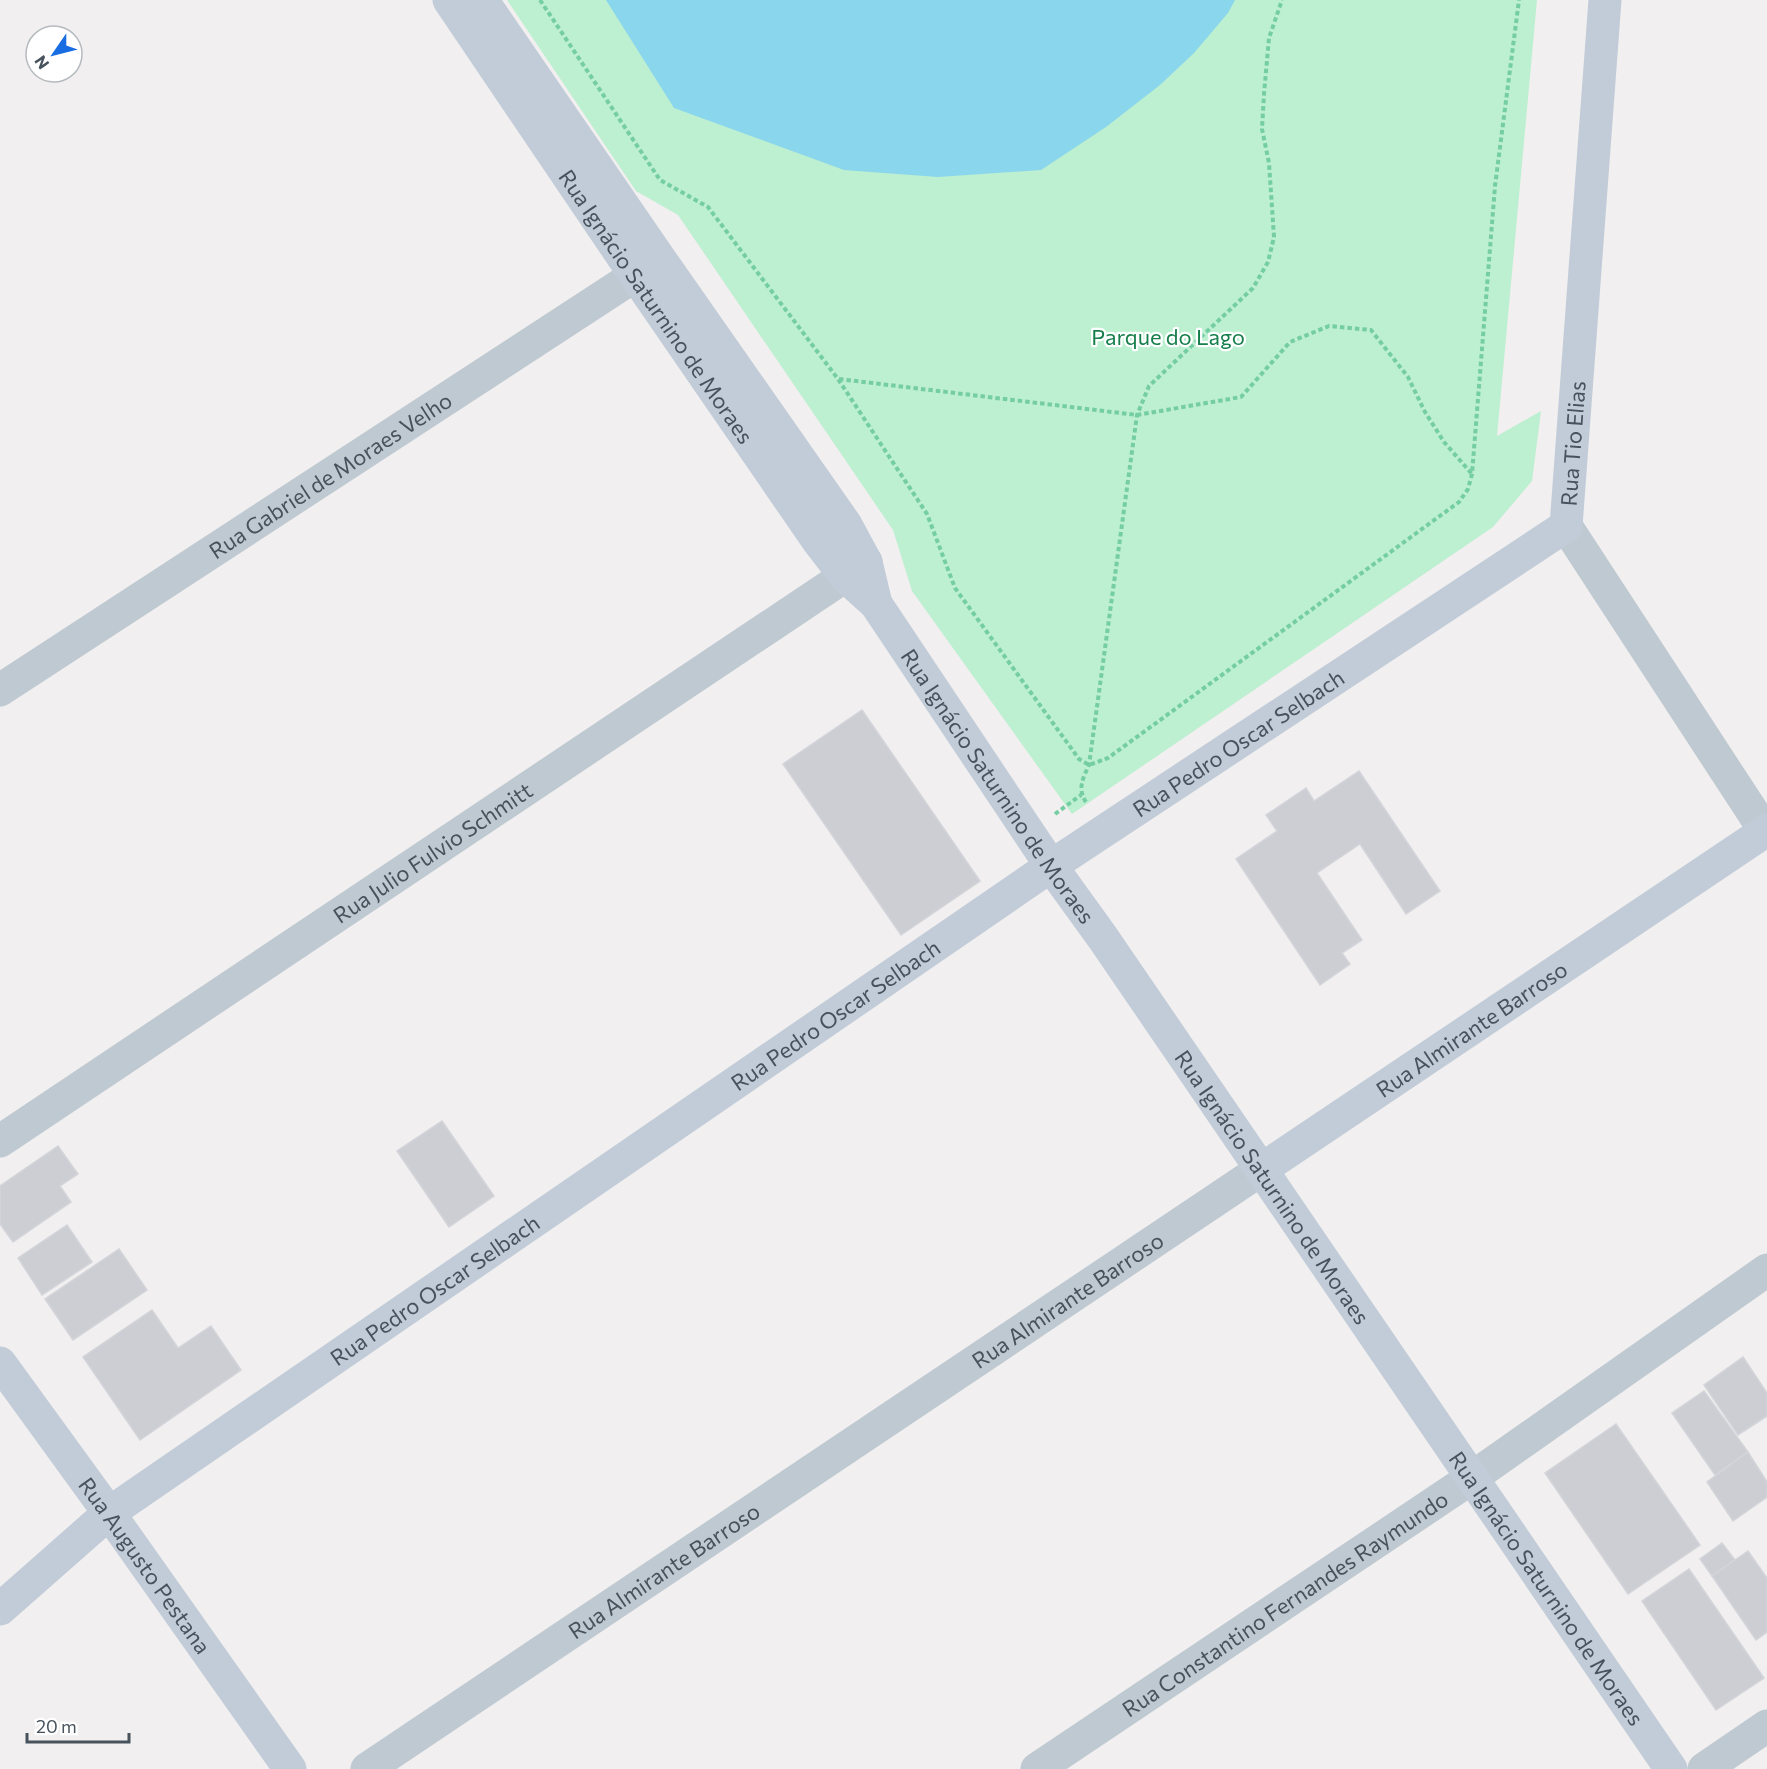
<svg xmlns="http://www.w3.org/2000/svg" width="1767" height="1769" font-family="Commissioner,sans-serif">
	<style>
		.green { fill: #bdefd1 }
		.water { fill: #8ad6ec }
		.building { fill: #ccced4; stroke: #d3d5da; stroke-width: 1.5 }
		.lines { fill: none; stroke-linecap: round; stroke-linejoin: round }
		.path { stroke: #75cda3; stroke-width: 4; stroke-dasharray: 4.5 3; stroke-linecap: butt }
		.street { stroke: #bfc9d1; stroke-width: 33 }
		.secondary { stroke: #c1ccd8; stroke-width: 33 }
		.labels { text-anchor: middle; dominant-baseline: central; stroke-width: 4.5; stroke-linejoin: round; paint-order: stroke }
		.street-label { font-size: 22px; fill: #47525c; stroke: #fff }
		.park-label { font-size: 22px; fill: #177f4c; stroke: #fff }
	</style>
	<rect width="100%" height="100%" fill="#f1efef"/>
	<!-- green -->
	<path class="green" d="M507,0H1537L1497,436L1541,411L1532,481L1493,527L1072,814L912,591L893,530L678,215L636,191Z"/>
	<!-- water -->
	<path class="water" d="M606,0H1235L1228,13L1194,53L1160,85L1106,127L1041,170L938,177L844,170L674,108Z"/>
	<!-- building -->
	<g class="building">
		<path d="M862,710L980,881L901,935L783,764Z"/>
		<path d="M1359,771L1440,891L1406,914L1360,844L1317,873L1362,940L1342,953L1350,964L1320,985L1236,859L1277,831L1266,815L1306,788L1314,801Z"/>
		<path d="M442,1121L494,1196L449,1227L397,1151Z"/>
		<path d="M58,1146L78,1174L60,1186L71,1202L13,1242L0,1224V1186Z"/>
		<path d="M67,1225L92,1262L42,1295L18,1258Z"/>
		<path d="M119,1249L147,1290L73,1340L45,1299Z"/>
		<path d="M152,1310L178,1348L211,1326L241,1370L140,1440L83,1357Z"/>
		<path d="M1743,1357L1767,1393V1416L1738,1435L1704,1385Z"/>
		<path d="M1704,1391L1748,1452L1715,1475L1672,1413Z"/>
		<path d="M1616,1424L1700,1545L1628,1594L1545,1473Z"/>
		<path d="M1748,1452L1767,1482V1497L1733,1521L1707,1482Z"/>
		<path d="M1722,1543L1735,1560L1712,1576L1700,1559Z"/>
		<path d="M1748,1551L1767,1578V1632L1756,1640L1712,1576Z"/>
		<path d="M1689,1569L1764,1678L1716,1710L1642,1601Z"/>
	</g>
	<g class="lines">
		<!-- path -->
		<g class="path">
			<path d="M540,0L660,180L708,207L838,379L927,514L955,588L1079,759L1089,765L1108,758L1459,502L1468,489L1472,474L1495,186L1519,0"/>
			<path d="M839,379L1137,415L1241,397L1290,342L1329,326L1371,330L1408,377L1425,412L1444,442L1472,474"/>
			<path d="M1086,802C1077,789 1083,778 1089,765L1137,415L1149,386L1253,288L1268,262L1274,237L1269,163L1262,129L1264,94L1269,38L1282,0"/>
			<path d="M1055,814L1081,795"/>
		</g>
		<!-- street -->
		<g class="street">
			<path d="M1566,526L1765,831"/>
			<path id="s1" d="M0,690L659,260"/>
			<path id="s2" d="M0,1141L866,562"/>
			<path id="s3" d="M367,1769L1262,1169"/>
			<path id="s4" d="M1037,1769L1473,1477L1767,1270"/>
			<path d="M1704,1769L1767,1726"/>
		</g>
		<!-- secondary -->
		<g class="secondary">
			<path id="s5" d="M449,0L635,275L818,541L845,576L876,604L1051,866L1103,938L1671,1769"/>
			<path d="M482,0L660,259L846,525L866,562L876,604"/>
			<path id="s6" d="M1262,1169L1767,830"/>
			<path id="s7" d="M0,1363L109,1513L290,1769"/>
			<path id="s8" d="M0,1609L109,1513L1051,866L1566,526L1605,0"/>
		</g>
	</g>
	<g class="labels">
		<!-- street labels -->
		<g class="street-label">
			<text stroke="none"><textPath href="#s5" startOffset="370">Rua Ignácio Saturnino de Moraes</textPath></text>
			<text stroke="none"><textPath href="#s8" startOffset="1988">Rua Tio Elias</textPath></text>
			<text stroke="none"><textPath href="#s1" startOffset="394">Rua Gabriel de Moraes Velho</textPath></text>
			<text stroke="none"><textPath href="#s8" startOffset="1512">Rua Pedro Oscar Selbach</textPath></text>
			<text stroke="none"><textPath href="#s5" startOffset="960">Rua Ignácio Saturnino de Moraes</textPath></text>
			<text stroke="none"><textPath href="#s2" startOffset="520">Rua Julio Fulvio Schmitt</textPath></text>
			<text stroke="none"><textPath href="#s8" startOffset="1026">Rua Pedro Oscar Selbach</textPath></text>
			<text stroke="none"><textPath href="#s6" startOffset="252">Rua Almirante Barroso</textPath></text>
			<text stroke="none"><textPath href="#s5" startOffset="1446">Rua Ignácio Saturnino de Moraes</textPath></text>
			<text stroke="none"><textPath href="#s8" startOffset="540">Rua Pedro Oscar Selbach</textPath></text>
			<text stroke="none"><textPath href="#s3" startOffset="843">Rua Almirante Barroso</textPath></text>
			<text stroke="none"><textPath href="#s7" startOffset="249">Rua Augusto Pestana</textPath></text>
			<text stroke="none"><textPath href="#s3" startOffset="357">Rua Almirante Barroso</textPath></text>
			<text stroke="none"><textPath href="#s5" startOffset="1932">Rua Ignácio Saturnino de Moraes</textPath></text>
			<text stroke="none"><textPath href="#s4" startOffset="298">Rua Constantino Fernandes Raymundo</textPath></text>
		</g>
		<!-- park labels -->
		<g class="park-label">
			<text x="1168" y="336">Parque do Lago</text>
		</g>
	</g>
	<!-- north arrow -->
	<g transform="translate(54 54) rotate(235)"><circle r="28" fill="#ffffff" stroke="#b5babe" stroke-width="1.5"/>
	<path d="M0-4.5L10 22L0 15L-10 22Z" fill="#186de2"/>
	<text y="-9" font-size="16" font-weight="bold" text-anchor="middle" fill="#47525c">N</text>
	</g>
	<!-- scale -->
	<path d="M27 1733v9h102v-9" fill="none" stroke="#47525c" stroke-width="3"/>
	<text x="36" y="1733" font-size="18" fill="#47525c" stroke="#ffffff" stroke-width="4.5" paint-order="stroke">20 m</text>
</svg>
